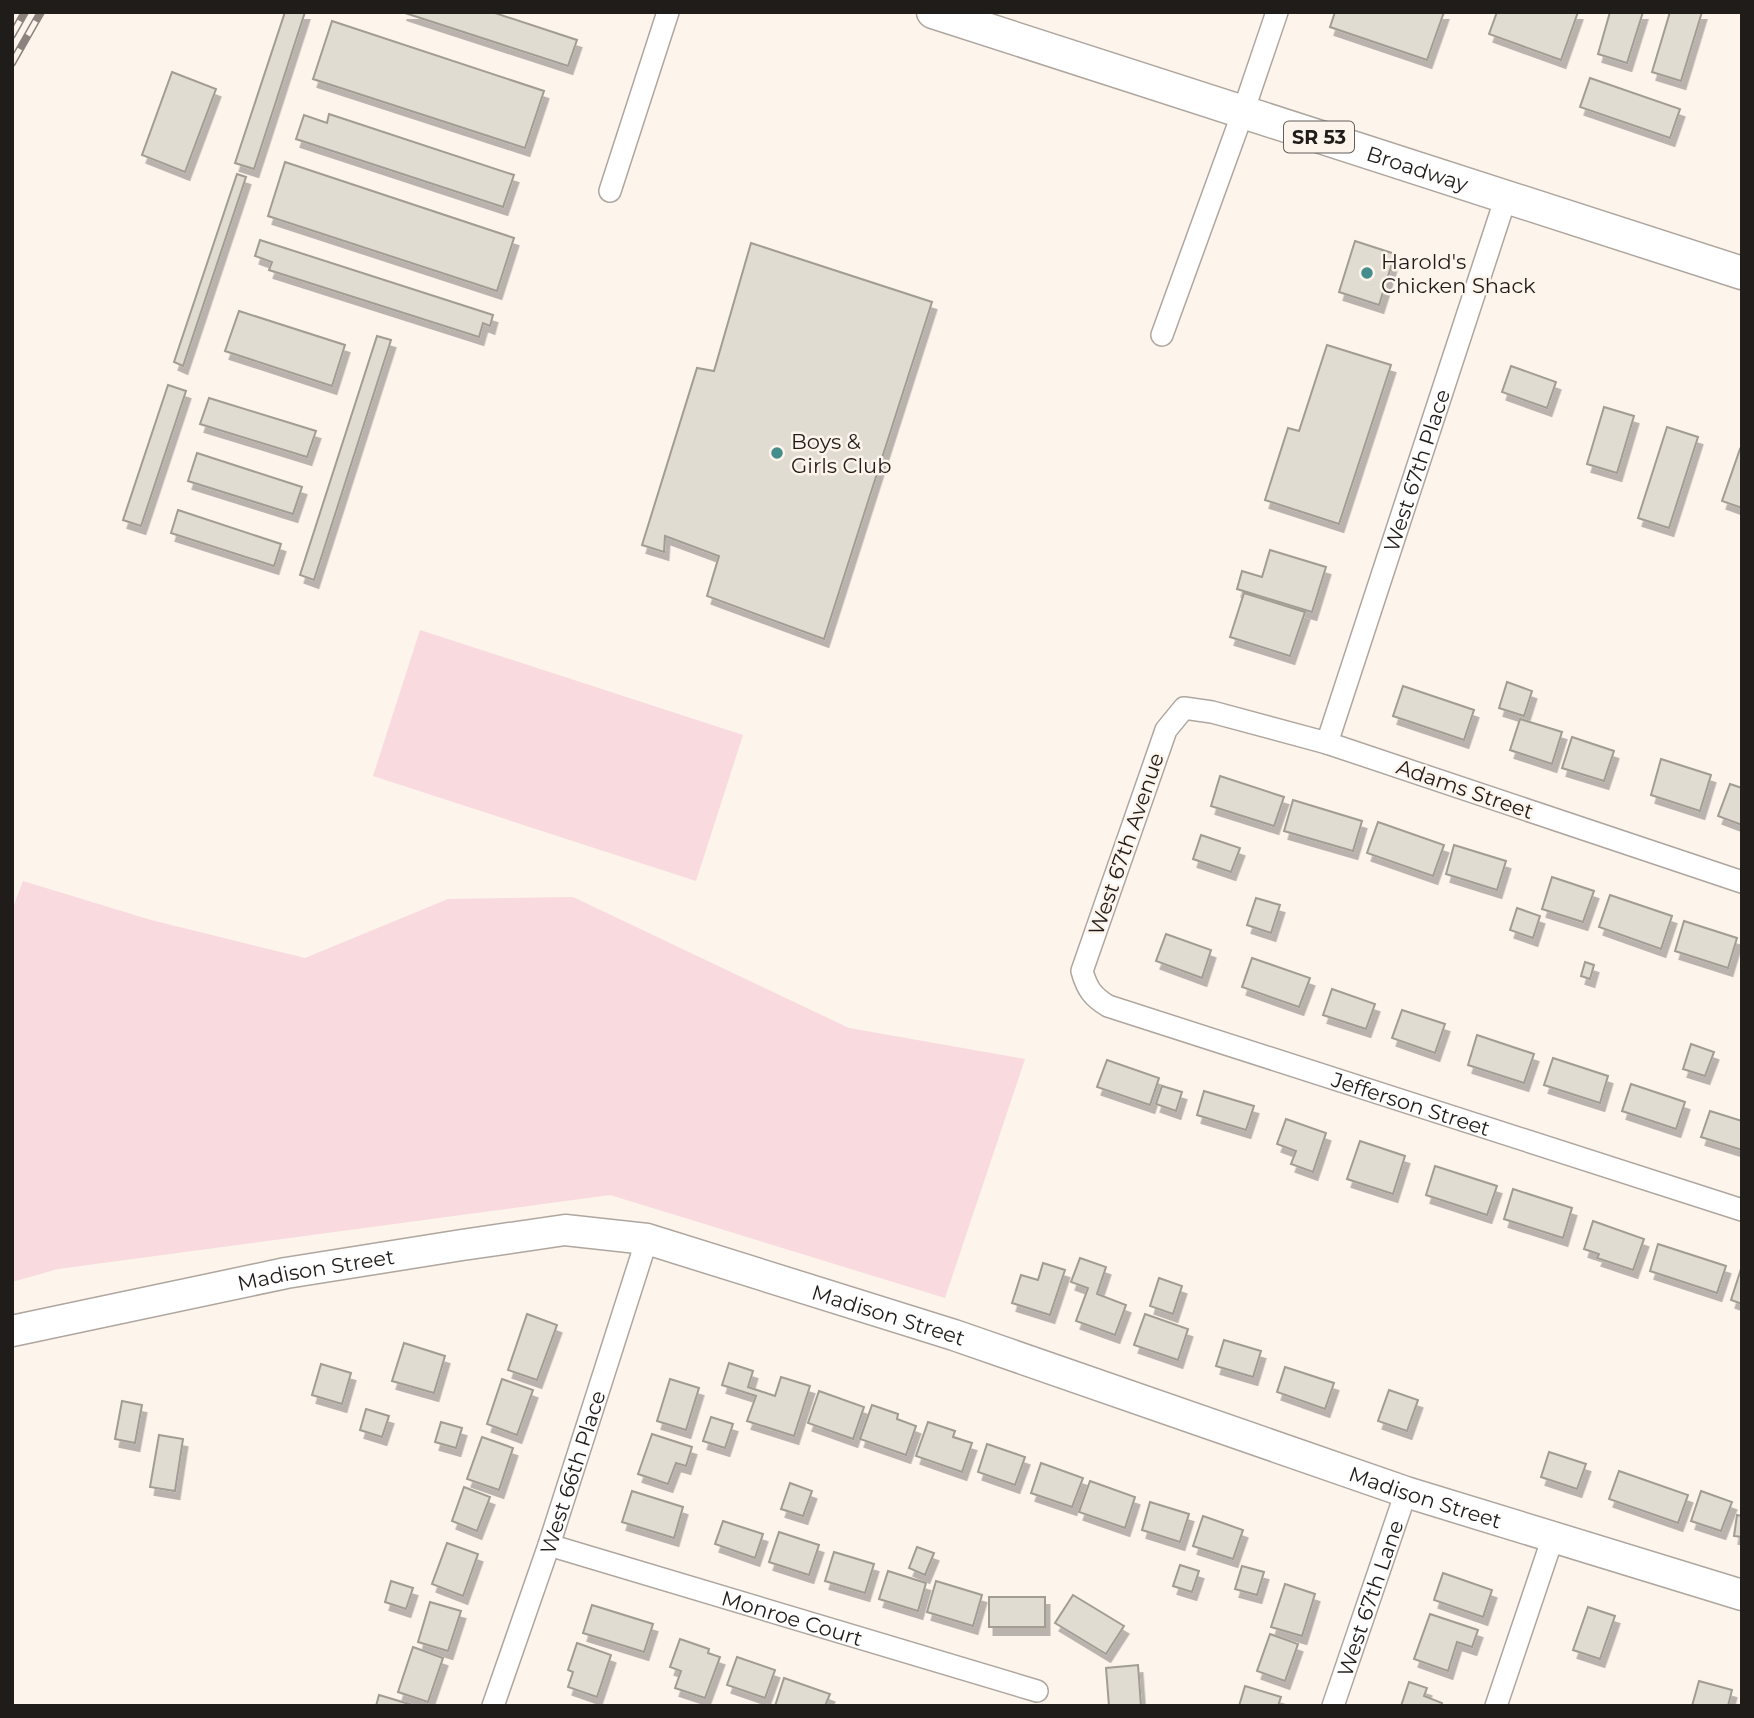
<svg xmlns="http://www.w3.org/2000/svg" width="1754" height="1718" font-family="Montserrat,sans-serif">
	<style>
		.green { fill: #f8dadf }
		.building { fill: #e0dcd2; stroke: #a19d93; stroke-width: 2; filter: url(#shadow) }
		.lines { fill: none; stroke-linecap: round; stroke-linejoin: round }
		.street-casing { stroke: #aea69f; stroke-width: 24 }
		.secondary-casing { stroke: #aea69f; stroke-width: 33 }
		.primary-casing { stroke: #aea69f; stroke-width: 35 }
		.street { stroke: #fff; stroke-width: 21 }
		.secondary { stroke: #fff; stroke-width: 30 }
		.primary { stroke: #fff; stroke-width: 32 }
		.rail-casing { stroke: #8a837e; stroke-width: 8 }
		.rail { stroke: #fdf4ec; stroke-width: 5; stroke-dasharray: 16; stroke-linecap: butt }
		.poi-dot { fill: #458d8c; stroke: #fdf4ec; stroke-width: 2.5 }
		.labels { text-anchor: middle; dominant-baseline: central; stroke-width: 5; stroke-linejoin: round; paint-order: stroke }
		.shield { fill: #fdf4ec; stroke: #625d59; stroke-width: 2 }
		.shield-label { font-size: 19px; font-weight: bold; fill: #201c1a }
		.street-label { font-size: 21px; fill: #201c1a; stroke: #fdf4ec }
		.poi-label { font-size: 21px; fill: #201c1a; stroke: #fdf4ec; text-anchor: start }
	</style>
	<defs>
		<filter id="shadow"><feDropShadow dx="4.5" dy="8" stdDeviation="0" flood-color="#0004"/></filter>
	</defs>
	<rect width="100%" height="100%" fill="#fdf4ec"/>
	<!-- green -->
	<g class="green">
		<path d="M420,630L743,735L696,881L373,776Z"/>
		<path d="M23,881L151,920L305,958L448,899L573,897L849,1028L1025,1059L945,1298L610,1195L58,1269L12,1282V910Z"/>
	</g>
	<!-- building -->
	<g class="building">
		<path d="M285,12H305L254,169L235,163Z"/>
		<path d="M402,12H492L577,40L568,66Z"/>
		<path d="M1335,12H1444L1427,60L1330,27Z"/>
		<path d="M1497,12H1578L1561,60L1489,34Z"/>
		<path d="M1610,12H1643L1627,63L1598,54Z"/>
		<path d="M1670,12H1702L1681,81L1652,72Z"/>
		<path d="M332,21L544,91L525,148L313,79Z"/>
		<path d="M172,72L216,89L185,172L142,155Z"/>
		<path d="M1590,78L1680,109L1670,138L1580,107Z"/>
		<path d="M329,114L514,175L503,207L296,139L304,115L327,123Z"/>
		<path d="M285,162L514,238L497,291L268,216Z"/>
		<path d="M237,174L246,177L183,366L174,362Z"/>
		<path d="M260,240L493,315L490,326L483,323L479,337L269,270L272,262L255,256Z"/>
		<path d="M1355,241L1395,254L1379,305L1339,292Z"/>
		<path d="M751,243L932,302L824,639L707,596L719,556L665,536L664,552L642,545L697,368L714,371Z"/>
		<path d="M239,311L345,345L332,386L225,351Z"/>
		<path d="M377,336L391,340L314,580L300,575Z"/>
		<path d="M1327,345L1391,365L1339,524L1265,500L1288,428L1299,431Z"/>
		<path d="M1511,366L1556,382L1547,408L1502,392Z"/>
		<path d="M168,385L186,391L141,526L123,520Z"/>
		<path d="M209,398L316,431L307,457L200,424Z"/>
		<path d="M1604,407L1634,416L1617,473L1587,464Z"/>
		<path d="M1667,427L1698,437L1669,528L1638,518Z"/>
		<path d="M1740,449L1742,450V508L1722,501Z"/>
		<path d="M197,453L302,487L293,514L188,481Z"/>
		<path d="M178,510L281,544L274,566L171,533Z"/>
		<path d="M1270,550L1326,567L1312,612L1237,589L1242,571L1262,577Z"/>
		<path d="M1244,593L1305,612L1290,656L1230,637Z"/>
		<path d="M1507,682L1532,691L1524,716L1499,708Z"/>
		<path d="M1403,686L1474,710L1464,740L1393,716Z"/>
		<path d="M1520,719L1562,732L1552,764L1510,750Z"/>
		<path d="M1572,737L1614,751L1604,781L1562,768Z"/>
		<path d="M1661,759L1711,775L1700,811L1651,795Z"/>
		<path d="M1220,776L1284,797L1274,826L1211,806Z"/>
		<path d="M1730,784L1742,788V825L1718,816Z"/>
		<path d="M1293,800L1362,821L1353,851L1284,831Z"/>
		<path d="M1378,822L1444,845L1433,876L1367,853Z"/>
		<path d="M1201,835L1240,848L1231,872L1193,859Z"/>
		<path d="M1454,845L1506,861L1497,890L1446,874Z"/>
		<path d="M1552,877L1594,891L1583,922L1542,909Z"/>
		<path d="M1610,895L1672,916L1661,949L1599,927Z"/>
		<path d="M1256,898L1280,905L1271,933L1247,925Z"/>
		<path d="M1517,908L1540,916L1533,938L1510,930Z"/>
		<path d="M1684,921L1737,938L1728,968L1675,951Z"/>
		<path d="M1166,934L1211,950L1202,978L1156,961Z"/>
		<path d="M1252,958L1310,978L1299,1007L1242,987Z"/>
		<path d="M1585,962L1594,965L1590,979L1581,976Z"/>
		<path d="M1332,989L1375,1004L1366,1029L1323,1015Z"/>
		<path d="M1402,1010L1445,1024L1435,1053L1392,1038Z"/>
		<path d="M1477,1035L1534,1054L1524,1083L1468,1065Z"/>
		<path d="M1691,1044L1714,1052L1705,1076L1683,1069Z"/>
		<path d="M1553,1058L1608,1076L1600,1103L1544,1085Z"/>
		<path d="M1107,1060L1159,1078L1150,1105L1097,1087Z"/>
		<path d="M1631,1084L1685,1102L1676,1129L1622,1111Z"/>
		<path d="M1162,1086L1182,1092L1176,1111L1156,1104Z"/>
		<path d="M1204,1091L1254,1106L1246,1130L1197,1115Z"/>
		<path d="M1710,1111L1742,1121V1150L1701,1137Z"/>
		<path d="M1286,1119L1326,1133L1313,1172L1291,1164L1296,1151L1277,1144Z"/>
		<path d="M1360,1141L1405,1156L1393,1194L1347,1179Z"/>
		<path d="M1435,1166L1497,1186L1487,1215L1426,1195Z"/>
		<path d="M1513,1189L1572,1208L1563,1238L1504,1219Z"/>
		<path d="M1593,1221L1644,1239L1633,1270L1597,1258L1599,1254L1584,1249Z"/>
		<path d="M1658,1244L1726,1266L1717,1293L1650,1271Z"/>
		<path d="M1080,1258L1106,1267L1097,1294L1126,1305L1115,1335L1076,1321L1088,1288L1071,1282Z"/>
		<path d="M1043,1263L1065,1270L1050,1315L1012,1303L1021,1275L1038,1280Z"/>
		<path d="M1741,1269H1742V1304L1731,1300Z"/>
		<path d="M1159,1278L1182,1286L1173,1314L1150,1306Z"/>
		<path d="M527,1314L557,1325L537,1380L508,1370Z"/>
		<path d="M1145,1314L1188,1329L1178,1360L1134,1345Z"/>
		<path d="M1224,1340L1261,1351L1253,1377L1216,1366Z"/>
		<path d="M404,1343L445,1356L434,1393L392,1381Z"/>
		<path d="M729,1363L753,1371L748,1387L775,1396L781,1377L810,1386L794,1436L747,1421L756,1396L722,1385Z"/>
		<path d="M321,1364L351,1373L342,1404L312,1395Z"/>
		<path d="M1285,1367L1334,1383L1325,1409L1277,1392Z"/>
		<path d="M502,1379L533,1390L517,1435L487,1424Z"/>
		<path d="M670,1379L699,1388L686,1430L657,1421Z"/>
		<path d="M1389,1390L1418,1400L1407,1431L1378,1421Z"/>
		<path d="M819,1391L864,1407L853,1439L808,1423Z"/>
		<path d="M122,1401L142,1405L135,1443L115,1439Z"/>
		<path d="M872,1405L898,1414L897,1419L916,1426L906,1455L860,1439Z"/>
		<path d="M366,1409L389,1416L382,1437L360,1430Z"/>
		<path d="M711,1417L733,1424L725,1448L703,1441Z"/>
		<path d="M441,1422L462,1428L456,1448L435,1442Z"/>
		<path d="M928,1422L955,1431L953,1437L972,1443L962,1472L916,1456Z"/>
		<path d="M652,1434L692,1447L686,1466L676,1463L668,1484L638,1474Z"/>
		<path d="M159,1435L183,1439L175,1491L150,1487Z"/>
		<path d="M482,1437L513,1448L499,1490L467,1479Z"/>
		<path d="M987,1444L1025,1457L1015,1485L978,1472Z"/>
		<path d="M1549,1452L1586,1464L1577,1489L1541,1477Z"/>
		<path d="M1041,1463L1083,1478L1072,1507L1031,1493Z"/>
		<path d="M1619,1471L1688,1495L1678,1523L1609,1499Z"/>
		<path d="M1090,1481L1135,1497L1125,1528L1079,1512Z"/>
		<path d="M790,1483L812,1491L803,1516L781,1509Z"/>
		<path d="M464,1487L490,1497L477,1531L452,1521Z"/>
		<path d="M632,1491L683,1507L674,1538L622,1522Z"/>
		<path d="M1701,1491L1732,1502L1721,1531L1691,1521Z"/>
		<path d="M1150,1502L1189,1514L1180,1542L1142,1530Z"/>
		<path d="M1737,1515L1742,1516V1537L1734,1536Z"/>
		<path d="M1203,1516L1243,1530L1233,1559L1193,1546Z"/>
		<path d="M723,1521L763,1534L755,1558L715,1544Z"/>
		<path d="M779,1532L819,1545L809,1575L769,1562Z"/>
		<path d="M447,1543L478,1554L463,1596L432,1584Z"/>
		<path d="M917,1547L934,1553L925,1575L909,1568Z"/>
		<path d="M834,1552L874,1564L865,1593L825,1581Z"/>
		<path d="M1180,1565L1199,1571L1192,1592L1173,1586Z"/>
		<path d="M1242,1566L1264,1572L1257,1595L1235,1589Z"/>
		<path d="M888,1571L926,1583L918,1611L879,1599Z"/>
		<path d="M1443,1573L1492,1590L1483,1617L1434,1600Z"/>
		<path d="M391,1581L413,1588L406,1609L385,1602Z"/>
		<path d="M936,1581L982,1595L973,1626L927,1612Z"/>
		<path d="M1285,1584L1315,1594L1302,1636L1271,1627Z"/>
		<path d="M1073,1595L1124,1626L1106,1654L1055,1623Z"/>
		<rect x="989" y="1597" width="56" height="30"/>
		<path d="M430,1602L461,1611L448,1651L418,1642Z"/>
		<path d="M592,1605L653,1624L644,1652L583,1633Z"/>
		<path d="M1588,1607L1615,1616L1600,1659L1573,1650Z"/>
		<path d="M1430,1614L1478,1630L1472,1647L1457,1642L1448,1671L1414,1659Z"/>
		<path d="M1270,1634L1298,1644L1285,1681L1257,1671Z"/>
		<path d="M680,1639L709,1649L708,1653L720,1657L705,1698L675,1688L681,1671L670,1667Z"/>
		<path d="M577,1643L611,1655L597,1697L568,1687L573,1672L568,1670Z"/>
		<path d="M413,1647L443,1658L428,1702L398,1692Z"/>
		<path d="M737,1657L775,1670L765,1698L727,1685Z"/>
		<path d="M1138,1665L1141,1706H1109L1106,1668Z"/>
		<path d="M784,1678L830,1694L825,1706H775Z"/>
		<path d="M1699,1681L1732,1690L1728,1706H1692Z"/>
		<path d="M1409,1682L1427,1688L1424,1696L1442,1703L1441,1706H1401Z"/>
		<path d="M1245,1686L1281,1697L1278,1706H1239Z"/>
		<path d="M379,1695L416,1706H376Z"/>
	</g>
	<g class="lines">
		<!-- street casing -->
		<g class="street-casing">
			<g id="street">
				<path d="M610,191L668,12"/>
				<path d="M1162,335L1243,112L1277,12"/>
				<path id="s1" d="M1327,743L1506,197"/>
				<path id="s2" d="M1742,882L1327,743L1212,712L1184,708L1166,730L1082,971C1087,989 1093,997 1108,1006L1742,1210"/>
				<path id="s3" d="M549,1545L1037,1691"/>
				<path id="s4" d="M493,1706L549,1545L647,1239"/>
				<path id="s5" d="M1333,1706L1406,1492"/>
				<path d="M1496,1706L1553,1537"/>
			</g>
		</g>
		<!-- secondary casing -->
		<g class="secondary-casing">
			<g id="secondary">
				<path id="s6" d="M12,1331L286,1273L462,1245L565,1230L647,1239L954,1335L1406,1492L1742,1595"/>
			</g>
		</g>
		<!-- primary casing -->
		<g class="primary-casing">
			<g id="primary">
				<path id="s7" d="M933,12L1742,273"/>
			</g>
		</g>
		<!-- street -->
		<use href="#street" class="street"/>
		<!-- secondary -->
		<use href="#secondary" class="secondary"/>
		<!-- primary -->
		<use href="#primary" class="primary"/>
		<!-- rail casing -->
		<g class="rail-casing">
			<g id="rail">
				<path d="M12,35L25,12"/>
				<path d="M12,63L41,12"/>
			</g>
		</g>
		<!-- rail -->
		<use href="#rail" class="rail"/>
	</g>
	<!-- markers -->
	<g class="poi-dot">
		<circle cx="1367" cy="273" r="7"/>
		<circle cx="777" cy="453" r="7"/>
	</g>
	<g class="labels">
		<!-- shield labels -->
		<rect class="shield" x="1284" y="121.5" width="70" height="31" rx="5"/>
		<g class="shield-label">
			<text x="1319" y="137">SR 53</text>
		</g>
		<!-- street labels -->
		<g class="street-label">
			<text stroke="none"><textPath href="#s7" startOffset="509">Broadway</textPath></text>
			<text stroke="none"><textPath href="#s1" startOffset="287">West 67th Place</textPath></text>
			<text transform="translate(1465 789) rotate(19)">Adams Street</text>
			<text transform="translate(1126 844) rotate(-71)">West 67th Avenue</text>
			<text stroke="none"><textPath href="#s2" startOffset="1232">Jefferson Street</textPath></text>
			<text stroke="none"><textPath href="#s6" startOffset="310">Madison Street</textPath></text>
			<text stroke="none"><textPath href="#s6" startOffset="898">Madison Street</textPath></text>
			<text stroke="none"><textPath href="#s4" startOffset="247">West 66th Place</textPath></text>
			<text stroke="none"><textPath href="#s6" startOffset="1465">Madison Street</textPath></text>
			<text stroke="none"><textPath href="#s5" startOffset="114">West 67th Lane</textPath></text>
			<text stroke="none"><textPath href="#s3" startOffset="254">Monroe Court</textPath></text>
		</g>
		<!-- poi labels -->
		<g class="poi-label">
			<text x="1381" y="261">Harold's<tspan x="1381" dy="24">Chicken Shack</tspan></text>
			<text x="791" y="441">Boys &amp;<tspan x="791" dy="24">Girls Club</tspan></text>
		</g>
	</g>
	<!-- border -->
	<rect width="1754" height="1718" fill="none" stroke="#201c1a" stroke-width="28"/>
</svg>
